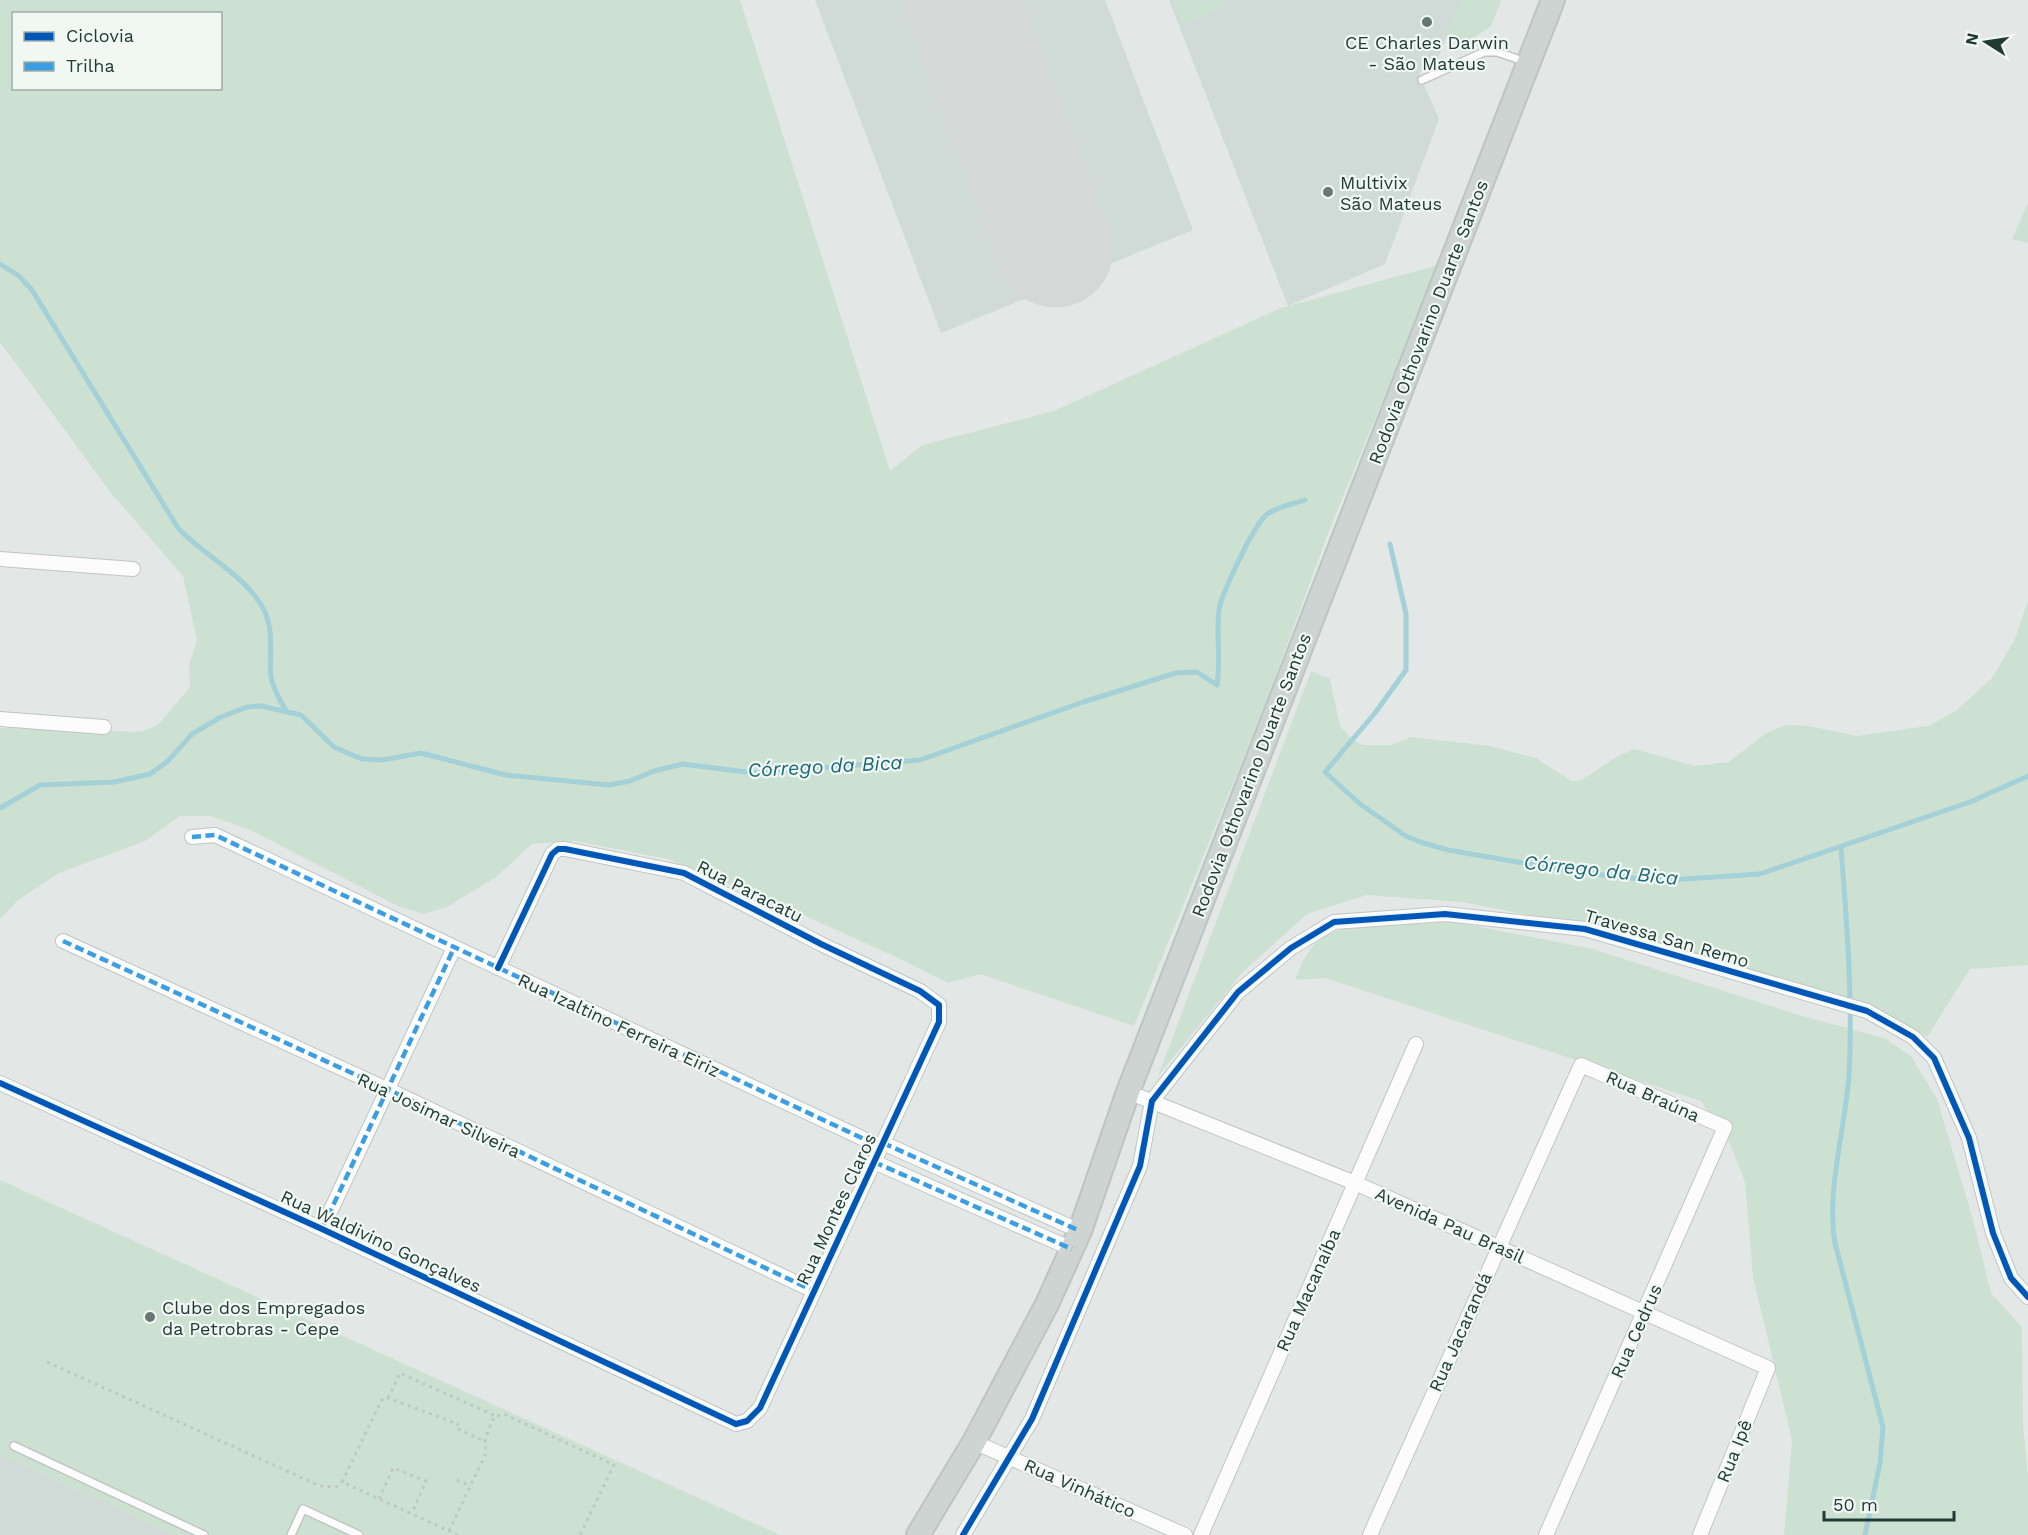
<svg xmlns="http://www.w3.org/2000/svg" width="2028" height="1535" font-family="'Work Sans',sans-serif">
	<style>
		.built { fill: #d0dad6 }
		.green { fill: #cce1d2; fill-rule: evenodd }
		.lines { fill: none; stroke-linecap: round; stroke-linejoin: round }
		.stream { stroke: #a4d0d7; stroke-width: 5 }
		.runway { stroke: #d4d9d8; stroke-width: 117 }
		.lane-casing { stroke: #c0c5c3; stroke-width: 10 }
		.street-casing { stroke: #c0c5c3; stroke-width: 16 }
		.primary-casing { stroke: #bcc5c2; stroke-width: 26 }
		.path { stroke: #c0c8c6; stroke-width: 3; stroke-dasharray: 3 4.5; stroke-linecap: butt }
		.lane { stroke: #fbfcfb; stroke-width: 7 }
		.street { stroke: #fbfcfb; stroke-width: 14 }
		.primary { stroke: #cdd4d2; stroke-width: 22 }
		.quiet { stroke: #3c9ee2; stroke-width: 4.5; stroke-dasharray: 9 4.5; stroke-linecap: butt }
		.cycleway-casing { stroke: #f1f8f4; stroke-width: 10 }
		.cycleway { stroke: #0057b8; stroke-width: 6 }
		.poi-dot { fill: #657872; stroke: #f1f8f4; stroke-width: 2 }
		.labels { text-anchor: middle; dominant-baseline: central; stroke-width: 4.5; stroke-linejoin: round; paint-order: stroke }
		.poi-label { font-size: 18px; fill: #213b34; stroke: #f1f8f4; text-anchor: start }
		.street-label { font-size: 18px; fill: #213b34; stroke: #f1f8f4 }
		.water-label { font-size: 20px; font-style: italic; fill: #1c6876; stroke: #f1f8f4 }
	</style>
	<rect width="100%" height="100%" fill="#e3e8e6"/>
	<!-- built -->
	<g class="built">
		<path d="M815,0H1105L1193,230L941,333Z"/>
		<path d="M1169,0H1501L1491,26L1464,44L1446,38L1436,64L1419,73L1439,119L1385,264L1288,306Z"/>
		<path d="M0,1454L173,1535H0Z"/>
	</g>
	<!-- green -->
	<g class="green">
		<path d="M0,0H740L890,471L922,445L1054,411L1281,308L1438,265L1327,536L1265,705L1134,1026L980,974L948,983L898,958L777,903L667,859L575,841L532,844L496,877L447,907L423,914L398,906L248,829L210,816H180L145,841L59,873L17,901L0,919V728L141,732L158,725L190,687L189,665L197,640L183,576L111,493L0,342ZM14,14H220V88H14Z"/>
		<path d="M1173,0H1223L1226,7L1183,25Z"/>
		<path d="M1460,0H1501L1491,26L1464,44L1446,37Z"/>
		<path d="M2028,203V243L2012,239Z"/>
		<path d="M2028,601V965L1970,969L1927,1037L1903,1023L1528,915L1462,902L1367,895L1307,914L1242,973L1158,1076L1311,671L1330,679L1340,726L1352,739L1363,745H1391L1411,737L1490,746L1536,758L1571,781H1580L1616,757L1634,749L1695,766L1729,762L1766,733L1786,725L1809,726L1857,736L1928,726L1957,710L1992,678L2015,639Z"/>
		<path d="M1373,920L1450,921L1593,949L1799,1015L1884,1038L1911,1056L1937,1099L1972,1216L1991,1293L2022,1327L2023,1424L2028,1477V1535H1784L1792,1440L1753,1277L1745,1182L1730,1144L1701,1101L1325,978L1295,980C1314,931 1327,934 1373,920Z"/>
		<path d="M0,1180L780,1535H173L0,1454Z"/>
	</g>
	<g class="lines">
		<!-- stream -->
		<g class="stream">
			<path d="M0,264L19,276L32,290L178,528C204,556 248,576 265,612C274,633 269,654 271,677C273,689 280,700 286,711"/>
			<path d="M1390,544L1406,614V670L1375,713L1325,772L1360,804L1406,836L1420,842L1448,850L1563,870L1627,878L1669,880L1760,874L1970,802L2028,776"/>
			<path d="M0,808L40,785L114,782L150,774L167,762L192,734L221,717L247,707L261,706L301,715L334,747L362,759L382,760L421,753L506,775L609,785L630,781L654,771L682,764L755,773L920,760L1083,702L1176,673L1197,672L1217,685C1221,659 1216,635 1219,610C1221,595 1254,525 1266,515C1276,507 1293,504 1305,500"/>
			<path d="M1841,848C1847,924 1853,1000 1849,1076C1845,1127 1826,1194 1835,1243L1883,1427L1880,1463L1865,1535"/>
		</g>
		<!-- runway -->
		<path class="runway" d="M961,0L1055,249"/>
		<!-- lane casing -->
		<g class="lane-casing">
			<g id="lane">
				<path d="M1422,80L1484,52H1497L1526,62"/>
				<path d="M14,1446L204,1535"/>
				<path d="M291,1535L303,1509L359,1535"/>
			</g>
		</g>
		<!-- street casing -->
		<g class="street-casing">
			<g id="street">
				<path d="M0,559L133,569"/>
				<path d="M0,719L104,727"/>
				<path d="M192,837L215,835L881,1147"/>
				<path d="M63,941L389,1090L814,1291"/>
				<path d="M0,1083L322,1229L736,1424L747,1421L760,1408L939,1022V1005L920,991L821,944L684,873L565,849H558L552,854L498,968"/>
				<path d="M1128,1092L1355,1183L1768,1368L1700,1535"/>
				<path d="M883,1143L1080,1231"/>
				<path d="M874,1162L1072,1249"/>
				<path d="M322,1229L454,948"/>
				<path d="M974,1442L1185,1535"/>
				<path d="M963,1535L1032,1419L1140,1166L1152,1101L1238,992L1291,948L1334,922L1445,914L1585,929L1867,1011L1913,1037L1934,1058L1969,1138L1993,1233L2011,1278L2028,1297"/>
				<path d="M1201,1535L1416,1044"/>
				<path d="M1370,1535L1581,1065L1725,1127L1546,1535"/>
			</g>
		</g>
		<!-- primary casing -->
		<g class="primary-casing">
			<path id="primary" d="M918,1535L974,1442L1047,1304L1080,1231L1128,1092L1553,0"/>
		</g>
		<!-- path -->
		<g class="path">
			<path d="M47,1362L320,1486L336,1487L342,1482"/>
			<path d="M388,1398L400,1373L496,1416"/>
			<path d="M457,1480L471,1486"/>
			<path d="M379,1499L393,1468L426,1481L412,1513"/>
			<path d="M449,1531L486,1453L485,1439L494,1417L504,1414L614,1465L580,1535"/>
			<path d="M458,1535L342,1482L381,1401L385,1397L458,1424L456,1428L486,1442"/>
		</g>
		<!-- lane -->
		<use href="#lane" class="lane"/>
		<!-- street -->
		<use href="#street" class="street"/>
		<!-- primary -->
		<use href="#primary" class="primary"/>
		<!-- quiet -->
		<g class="quiet">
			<path d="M192,837L215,835L881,1147"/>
			<path d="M63,941L389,1090L814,1291"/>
			<path d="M883,1143L1080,1231"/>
			<path d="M874,1162L1072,1249"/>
			<path d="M322,1229L454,948"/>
		</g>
		<!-- cycleway casing -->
		<g class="cycleway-casing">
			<g id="cycleway">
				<path d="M0,1083L322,1229L736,1424L747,1421L760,1408L939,1022V1005L920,991L821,944L684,873L565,849H558L552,854L498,968"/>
				<path d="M963,1535L1032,1419L1140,1166L1152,1101L1238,992L1291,948L1334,922L1445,914L1585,929L1867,1011L1913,1037L1934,1058L1969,1138L1993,1233L2011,1278L2028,1297"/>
			</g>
		</g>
		<!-- cycleway -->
		<use href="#cycleway" class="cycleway"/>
	</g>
	<!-- markers -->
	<g class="poi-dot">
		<circle cx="1427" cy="22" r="6"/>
		<circle cx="1328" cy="192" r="6"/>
		<circle cx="150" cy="1317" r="6"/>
	</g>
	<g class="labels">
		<!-- poi labels -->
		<g class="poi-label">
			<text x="1427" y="42" text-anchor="middle">CE Charles Darwin<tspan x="1427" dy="21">- São Mateus</tspan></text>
			<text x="1340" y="182">Multivix<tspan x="1340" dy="21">São Mateus</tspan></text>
			<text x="162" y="1307">Clube dos Empregados<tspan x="162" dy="21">da Petrobras - Cepe</tspan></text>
		</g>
		<!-- street labels -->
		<g class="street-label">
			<text transform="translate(1428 322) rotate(-69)">Rodovia Othovarino Duarte Santos</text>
			<text transform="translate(1251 775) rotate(-69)">Rodovia Othovarino Duarte Santos</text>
			<text transform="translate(750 891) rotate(27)">Rua Paracatu</text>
			<text transform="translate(1667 938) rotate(16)">Travessa San Remo</text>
			<text transform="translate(619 1025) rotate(25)">Rua Izaltino Ferreira Eiriz</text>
			<text transform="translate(1653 1096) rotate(24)">Rua Braúna</text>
			<text transform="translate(439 1115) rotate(25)">Rua Josimar Silveira</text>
			<text transform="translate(836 1209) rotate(-65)">Rua Montes Claros</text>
			<text transform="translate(1450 1225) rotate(24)">Avenida Pau Brasil</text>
			<text transform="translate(381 1241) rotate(25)">Rua Waldivino Gonçalves</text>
			<text transform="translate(1308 1290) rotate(-66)">Rua Macanaíba</text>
			<text transform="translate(1636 1331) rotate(-66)">Rua Cedrus</text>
			<text transform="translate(1460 1332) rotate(-66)">Rua Jacarandá</text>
			<text transform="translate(1734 1451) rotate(-68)">Rua Ipê</text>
			<text transform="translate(1080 1488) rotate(24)">Rua Vinhático</text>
		</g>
		<!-- water labels -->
		<g class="water-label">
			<text transform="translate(825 766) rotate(-3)">Córrego da Bica</text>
			<text transform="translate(1601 870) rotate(6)">Córrego da Bica</text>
		</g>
	</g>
	<!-- legend -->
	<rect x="12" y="12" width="210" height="78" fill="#f1f8f4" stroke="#9eaca7" stroke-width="1.5"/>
	<rect x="24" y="32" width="30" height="9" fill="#0057b8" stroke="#9eaca7" stroke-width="1.5"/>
	<text x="66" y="42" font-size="18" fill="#213b34">Ciclovia</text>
	<rect x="24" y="62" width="30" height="9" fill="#3c9ee2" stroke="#9eaca7" stroke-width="1.5"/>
	<text x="66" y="72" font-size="18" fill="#213b34">Trilha</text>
	<!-- north arrow -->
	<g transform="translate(1986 42) rotate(282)" stroke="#f1f8f4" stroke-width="4.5" paint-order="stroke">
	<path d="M0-4.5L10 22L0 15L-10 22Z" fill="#213b34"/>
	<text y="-9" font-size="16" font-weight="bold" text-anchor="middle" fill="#213b34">N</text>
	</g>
	<!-- scale -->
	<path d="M1824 1511v9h130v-9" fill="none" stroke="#213b34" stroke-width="3"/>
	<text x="1833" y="1511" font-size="18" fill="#213b34" stroke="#f1f8f4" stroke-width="4.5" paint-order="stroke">50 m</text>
</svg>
